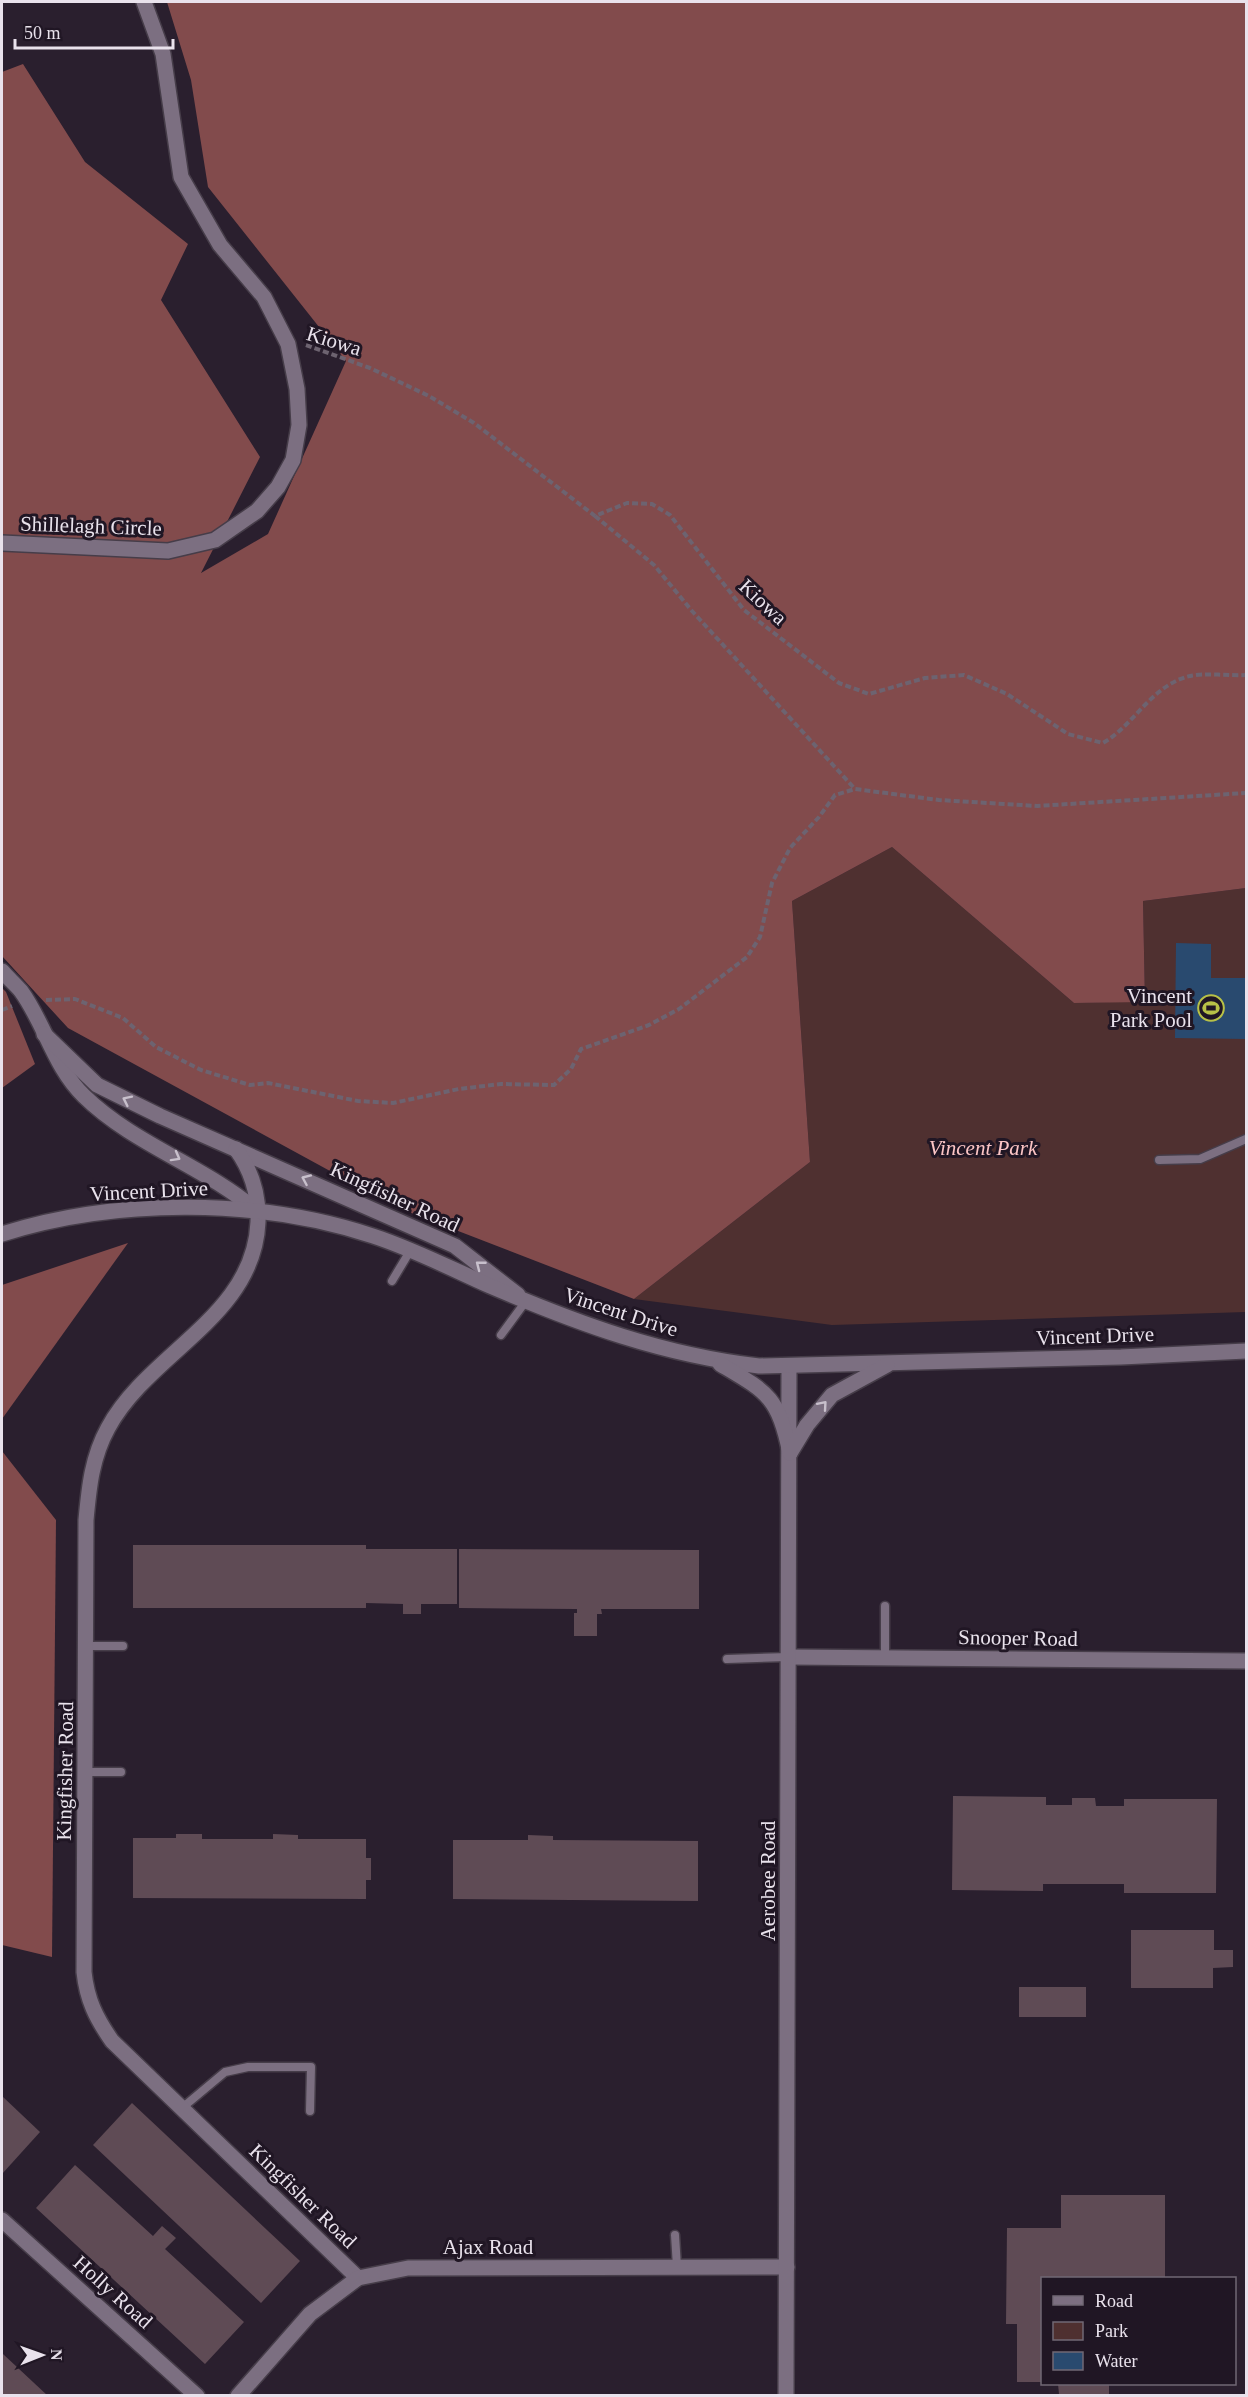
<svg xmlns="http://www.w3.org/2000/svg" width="1248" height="2397" font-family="Georgia,serif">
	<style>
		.green { fill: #4f3030 }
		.forest { fill: #824b4c }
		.water { fill: #294a6f }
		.building { fill: #5f4b55 }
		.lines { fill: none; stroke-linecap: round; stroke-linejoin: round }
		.service-casing { stroke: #463d49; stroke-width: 11 }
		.minor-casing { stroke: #463d49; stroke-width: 18 }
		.tertiary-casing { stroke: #463d49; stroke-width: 18 }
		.path { stroke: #6d6370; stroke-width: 4; stroke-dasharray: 6 3; stroke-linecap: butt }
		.service { stroke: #7c6f81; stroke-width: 8 }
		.minor { stroke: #7c6f81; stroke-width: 15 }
		.tertiary { stroke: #7c6f81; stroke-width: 15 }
		.oneway { stroke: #c8c0cc }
		.labels { text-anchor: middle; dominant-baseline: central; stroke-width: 6; stroke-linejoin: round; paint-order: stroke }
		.street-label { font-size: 21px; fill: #e9e2ec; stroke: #201624 }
		.poi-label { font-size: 21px; fill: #e9e2ec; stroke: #201624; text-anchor: end }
		.park-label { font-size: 21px; font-style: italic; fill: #fcc5c5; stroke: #201624 }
	</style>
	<rect width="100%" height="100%" fill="#2a1f2e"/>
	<!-- green -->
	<path class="green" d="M892,847L1074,1003L1145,1001L1143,901L1246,888V1312L832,1325L634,1299L810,1162L792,901Z"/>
	<!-- forest -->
	<g class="forest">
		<path d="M167,2H1246V888L1143,901L1145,1002L1074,1003L892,847L792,901L810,1162L634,1299L396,1207L68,1028L2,956V72L23,64L85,162L188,244L161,300L260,457L201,573L268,534L346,361L208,187L191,80Z"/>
		<path d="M2,988L6,992L35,1064L2,1088Z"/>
		<path d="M128,1243L2,1419V1285Z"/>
		<path d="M2,1451L56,1520L52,1957L2,1945Z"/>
	</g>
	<!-- water -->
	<path class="water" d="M1176,943L1211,944V978H1246V1039L1175,1038Z"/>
	<!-- building -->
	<g class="building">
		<path d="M133,1545H366V1549H457V1604H421V1614H403V1604L366,1603V1608H133Z"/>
		<path d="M459,1549L699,1550V1609H601L602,1614H597V1636H574V1613H577V1609L459,1608Z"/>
		<path d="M953,1796L1046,1797V1805H1072V1798H1095L1096,1806H1124V1799H1217L1216,1893H1124V1884H1043V1891L952,1890Z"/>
		<path d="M176,1834H202V1839H273V1834L298,1835V1839H366V1858H371V1880H366V1899L133,1898V1838H176Z"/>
		<path d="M528,1835L553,1836V1840L698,1841V1901L453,1899V1840H528Z"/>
		<path d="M1131,1930H1214V1950H1233V1967L1213,1968V1988H1131Z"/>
		<rect x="1019" y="1987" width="67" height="30"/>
		<path d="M2,2096L40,2132L2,2174Z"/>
		<path d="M132,2103L300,2261L261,2303L93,2145Z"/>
		<path d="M75,2165L153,2236L162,2226L176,2238L165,2249L244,2322L205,2364L36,2208Z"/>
		<path d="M1061,2195H1165V2278H1042V2382H1017V2324H1006L1007,2228H1061Z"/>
		<path d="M3,2354L48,2396H2Z"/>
		<path d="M1058,2384H1109V2394H1059Z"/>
	</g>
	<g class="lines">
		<!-- service casing -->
		<g class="service-casing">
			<g id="service">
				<path d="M1159,1160L1200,1159L1246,1139"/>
				<path d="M392,1281L410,1251"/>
				<path d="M501,1335L526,1301"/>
				<path d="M87,1646H123"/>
				<path d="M885,1658V1606"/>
				<path d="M727,1659L789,1657"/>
				<path d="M85,1772H121"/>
				<path d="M182,2108L225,2072L248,2067H311L310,2111"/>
				<path d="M675,2235L677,2267"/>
			</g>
		</g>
		<!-- minor casing -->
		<g class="minor-casing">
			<g id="minor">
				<path d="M2,543L168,551L215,540L257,511L278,487L293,460L299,425L297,389L288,344L264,297L220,245L181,177L163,54L144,2"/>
				<path d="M2,971C8,978 15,984 21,991C45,1024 54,1067 84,1096C134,1145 205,1166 258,1212"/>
				<path d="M44,1034L97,1085L160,1116L455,1246L518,1295"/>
				<path d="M236,1149C252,1171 259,1194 258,1222C254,1317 149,1352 108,1428C92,1457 89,1487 86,1520L84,1972C87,2000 96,2018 112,2041L358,2278"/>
				<path d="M789,1657L1246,1661"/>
				<path d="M2,2220L197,2396"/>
				<path d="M238,2396L310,2314L358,2278L408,2268L787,2267"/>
				<path d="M786,2396L789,1366"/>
			</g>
		</g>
		<!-- tertiary casing -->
		<g class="tertiary-casing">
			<g id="tertiary">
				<path d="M2,1234C116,1198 259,1198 373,1236C413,1249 452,1269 490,1286C579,1324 663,1355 759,1366L1121,1357L1246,1351"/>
				<path d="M720,1364C767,1392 778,1396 790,1453"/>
				<path d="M790,1453L807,1425L832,1395L887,1365"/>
			</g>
		</g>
		<!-- path -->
		<g class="path">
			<path d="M306,345L370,368L429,396L474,423L595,516L627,503L652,504L670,515L744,610L839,683L869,694L925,678L964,675L1007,694L1068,734L1103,743C1133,726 1150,688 1186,677C1203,672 1228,676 1246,675"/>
			<path d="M595,516L654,565L692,611L855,789"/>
			<path d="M46,1000L75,999L123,1018L156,1047L201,1070L250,1085L268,1083L358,1101L393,1103L459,1089L501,1084L554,1085L571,1069L581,1049L649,1025L679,1009L747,957L760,937L772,883L790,848L819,817L835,795L855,789L939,800L1037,806L1246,793"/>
			<path d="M2,1010L12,1006"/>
		</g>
		<!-- service -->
		<use href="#service" class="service"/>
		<!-- minor -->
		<use href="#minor" class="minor"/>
		<!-- tertiary -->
		<use href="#tertiary" class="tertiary"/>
	</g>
	<!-- one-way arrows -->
	<defs><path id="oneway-chevron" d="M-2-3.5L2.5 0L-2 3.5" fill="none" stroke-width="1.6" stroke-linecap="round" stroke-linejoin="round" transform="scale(1.5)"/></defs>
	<g class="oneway">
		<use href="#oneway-chevron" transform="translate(127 1100) rotate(-154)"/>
		<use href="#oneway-chevron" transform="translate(176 1157) rotate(29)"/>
		<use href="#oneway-chevron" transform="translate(306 1179) rotate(-156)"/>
		<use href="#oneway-chevron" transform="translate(480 1265) rotate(-142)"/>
		<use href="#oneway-chevron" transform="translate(823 1405) rotate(-49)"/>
	</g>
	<!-- icons -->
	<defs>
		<g id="stadium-ring" transform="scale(1.35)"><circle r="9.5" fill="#201624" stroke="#b8c147" stroke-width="1.5"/><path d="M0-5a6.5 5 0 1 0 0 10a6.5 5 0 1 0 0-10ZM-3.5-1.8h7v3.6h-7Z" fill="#b8c147"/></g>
	</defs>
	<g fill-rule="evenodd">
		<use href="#stadium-ring" x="1211" y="1008"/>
	</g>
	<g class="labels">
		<!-- street labels -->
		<g class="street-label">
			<text transform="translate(334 341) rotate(17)">Kiowa</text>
			<text transform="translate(91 526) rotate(2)">Shillelagh Circle</text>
			<text transform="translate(763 602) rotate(43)">Kiowa</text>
			<text transform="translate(149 1191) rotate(-3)">Vincent Drive</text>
			<text transform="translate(395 1197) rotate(25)">Kingfisher Road</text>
			<text transform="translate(621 1312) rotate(18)">Vincent Drive</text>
			<text transform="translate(1095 1336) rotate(-2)">Vincent Drive</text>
			<text transform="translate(1018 1638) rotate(1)">Snooper Road</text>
			<text transform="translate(65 1771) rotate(-89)">Kingfisher Road</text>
			<text transform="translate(768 1881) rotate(-90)">Aerobee Road</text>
			<text transform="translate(303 2196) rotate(44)">Kingfisher Road</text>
			<text x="488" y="2247">Ajax Road</text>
			<text transform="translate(113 2292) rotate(42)">Holly Road</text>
		</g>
		<!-- poi labels -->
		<g class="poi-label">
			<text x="1192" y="996">Vincent<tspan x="1192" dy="24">Park Pool</tspan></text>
		</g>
		<!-- park labels -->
		<g class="park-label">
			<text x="983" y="1148">Vincent Park</text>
		</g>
	</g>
	<!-- border -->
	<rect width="1248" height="2397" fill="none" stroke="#e9e2ec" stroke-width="6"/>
	<!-- legend -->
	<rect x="1041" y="2277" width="195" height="108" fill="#201624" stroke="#706874" stroke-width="1.5"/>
	<rect x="1053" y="2296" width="30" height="9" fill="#7c6f81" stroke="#706874" stroke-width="1.5"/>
	<text x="1095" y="2307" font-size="18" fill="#e9e2ec">Road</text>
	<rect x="1053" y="2322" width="30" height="18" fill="#4f3030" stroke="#706874" stroke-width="1.5"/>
	<text x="1095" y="2337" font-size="18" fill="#e9e2ec">Park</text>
	<rect x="1053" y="2352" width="30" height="18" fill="#294a6f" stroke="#706874" stroke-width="1.5"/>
	<text x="1095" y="2367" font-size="18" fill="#e9e2ec">Water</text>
	<!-- north arrow -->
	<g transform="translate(42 2355) rotate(89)" stroke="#201624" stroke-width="4.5" paint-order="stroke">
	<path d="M0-4.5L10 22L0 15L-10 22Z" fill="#e9e2ec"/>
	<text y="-9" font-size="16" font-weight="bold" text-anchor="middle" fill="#e9e2ec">N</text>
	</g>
	<!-- scale -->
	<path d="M15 39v9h158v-9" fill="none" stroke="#e9e2ec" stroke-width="3"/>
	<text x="24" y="39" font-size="18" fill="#e9e2ec" stroke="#201624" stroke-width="4.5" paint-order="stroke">50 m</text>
</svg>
